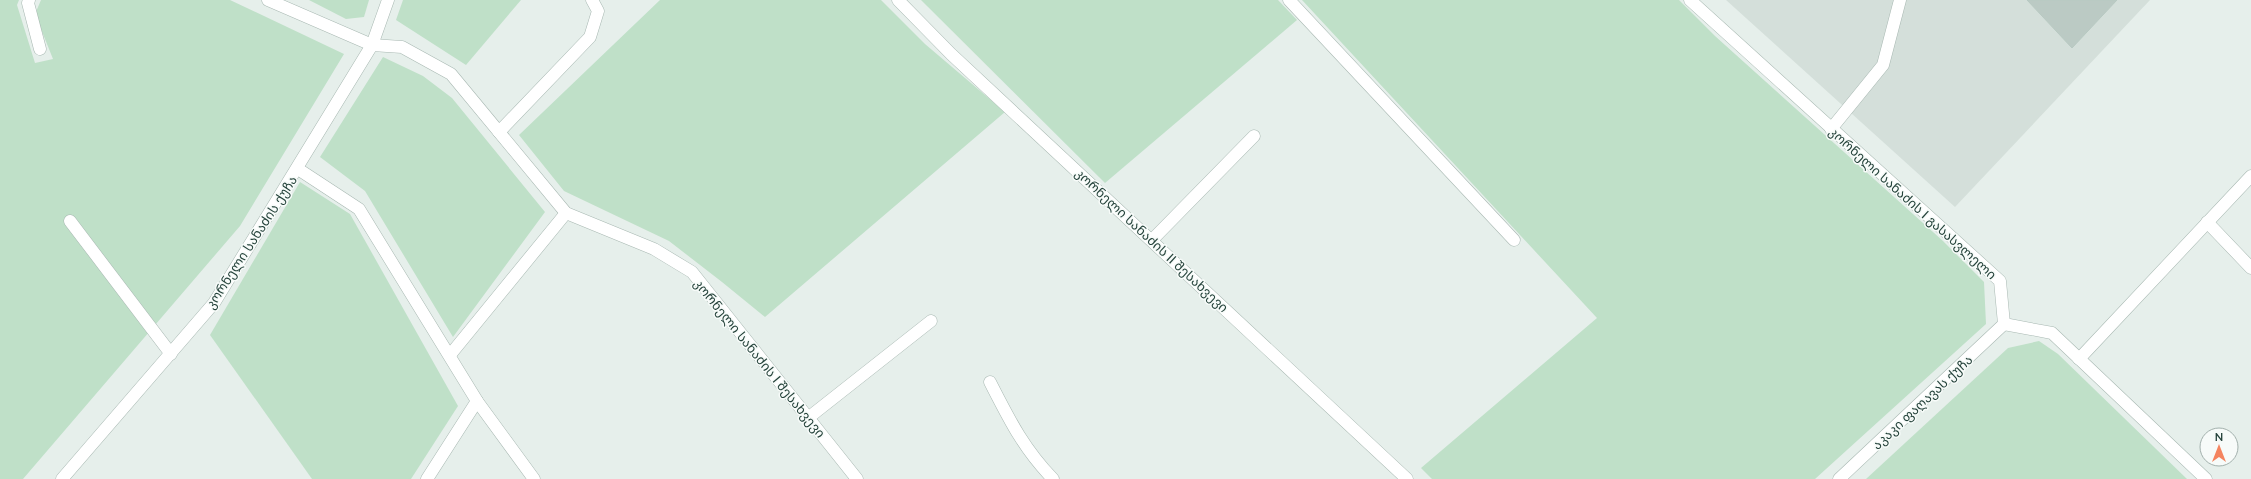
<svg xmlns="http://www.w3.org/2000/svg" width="2251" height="479" font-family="Lato,'Noto Sans Georgian',sans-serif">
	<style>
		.built { fill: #d4dfda }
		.green { fill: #bfe0c8 }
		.building { fill: #bbcac4; stroke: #b8c9c2 }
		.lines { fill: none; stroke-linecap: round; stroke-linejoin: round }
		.lane-casing { stroke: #a8b8b2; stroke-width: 13 }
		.street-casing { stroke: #a8b8b2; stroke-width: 13 }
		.lane { stroke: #fff; stroke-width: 12 }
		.street { stroke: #fff; stroke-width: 12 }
		.labels { text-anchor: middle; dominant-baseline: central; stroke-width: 3; stroke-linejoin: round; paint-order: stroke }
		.street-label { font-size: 13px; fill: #24423a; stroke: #f7fbf9 }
	</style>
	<rect width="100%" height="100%" fill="#e6efeb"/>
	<!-- built -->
	<path class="built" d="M1726,0H2150L1955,207Z"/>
	<!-- green -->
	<g class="green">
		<path d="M0,0H19L17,5L35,63L53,59L35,14L41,0H230L344,54L240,226L23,479H0Z"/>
		<path d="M309,0H369L364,17L346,19Z"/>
		<path d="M403,0H521L466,65L396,20Z"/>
		<path d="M660,0H881L925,44L1005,112L765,317L722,282L669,241L564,191L519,135Z"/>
		<path d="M921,0H1278L1297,20L1105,183Z"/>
		<path d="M1302,0H1679L1715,36L1943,241L1984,282L1986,324L1815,479H1432L1421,468L1597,318Z"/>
		<path d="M383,57L423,76L452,98L545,212L453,337L365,191L320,157Z"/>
		<path d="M300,182L350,214L458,406L411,479H312L210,335Z"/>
		<path d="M2039,341L2058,354L2187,479H1866L2008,348Z"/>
	</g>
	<!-- building -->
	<path class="building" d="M2027,0H2117L2072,48Z"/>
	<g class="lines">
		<!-- lane casing -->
		<g class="lane-casing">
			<g id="lane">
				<path d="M29,0L28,3L40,49"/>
				<path d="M1831,129L1883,65L1900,0"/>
				<path d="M70,221L171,354"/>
				<path d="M2207,222L2251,268"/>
				<path d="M450,355L566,213"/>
				<path d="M2079,359L2251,176"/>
				<path d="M990,382C1009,419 1023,448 1053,479"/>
				<path d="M808,418L931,321"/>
				<path d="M427,479L477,401"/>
			</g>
		</g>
		<!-- street casing -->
		<g class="street-casing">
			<g id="street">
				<path d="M268,0L372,45L402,47L451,74L566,213L654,249L692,272L857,479"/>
				<path d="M898,0L951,54L1407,479"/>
				<path d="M1289,0L1514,240"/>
				<path d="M1690,0L2000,281L2004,324"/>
				<path d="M499,132L590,37L598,11L592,0"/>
				<path d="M298,169L359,209L477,401L534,479"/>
				<path d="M1152,240L1254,136"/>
				<path d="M2004,324L2052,333L2206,479"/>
				<path d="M62,479L214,303L372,45L388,0"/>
				<path d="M1839,479L2004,324"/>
			</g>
		</g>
		<!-- lane -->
		<use href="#lane" class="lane"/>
		<!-- street -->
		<use href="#street" class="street"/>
	</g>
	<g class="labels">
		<!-- street labels -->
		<g class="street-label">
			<text transform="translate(1913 203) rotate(42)">კორნელი სანაძის I გასასვლელი</text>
			<text transform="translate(1152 240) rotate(43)">კორნელი სანაძის II შესახვევი</text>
			<text transform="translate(251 242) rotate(-57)">კორნელი სანაძის ქუჩა</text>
			<text transform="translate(760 358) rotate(51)">კორნელი სანაძის I შესახვევი</text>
			<text transform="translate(1922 402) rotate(-43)">აკაკი ფაღავას ქუჩა</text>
		</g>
	</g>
	<!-- north arrow -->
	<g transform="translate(2219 447)"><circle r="19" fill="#f7fbf9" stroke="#a3b1ad"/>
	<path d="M0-3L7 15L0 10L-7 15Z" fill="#f4845f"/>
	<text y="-6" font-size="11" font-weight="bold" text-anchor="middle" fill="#24423a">N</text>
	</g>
</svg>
